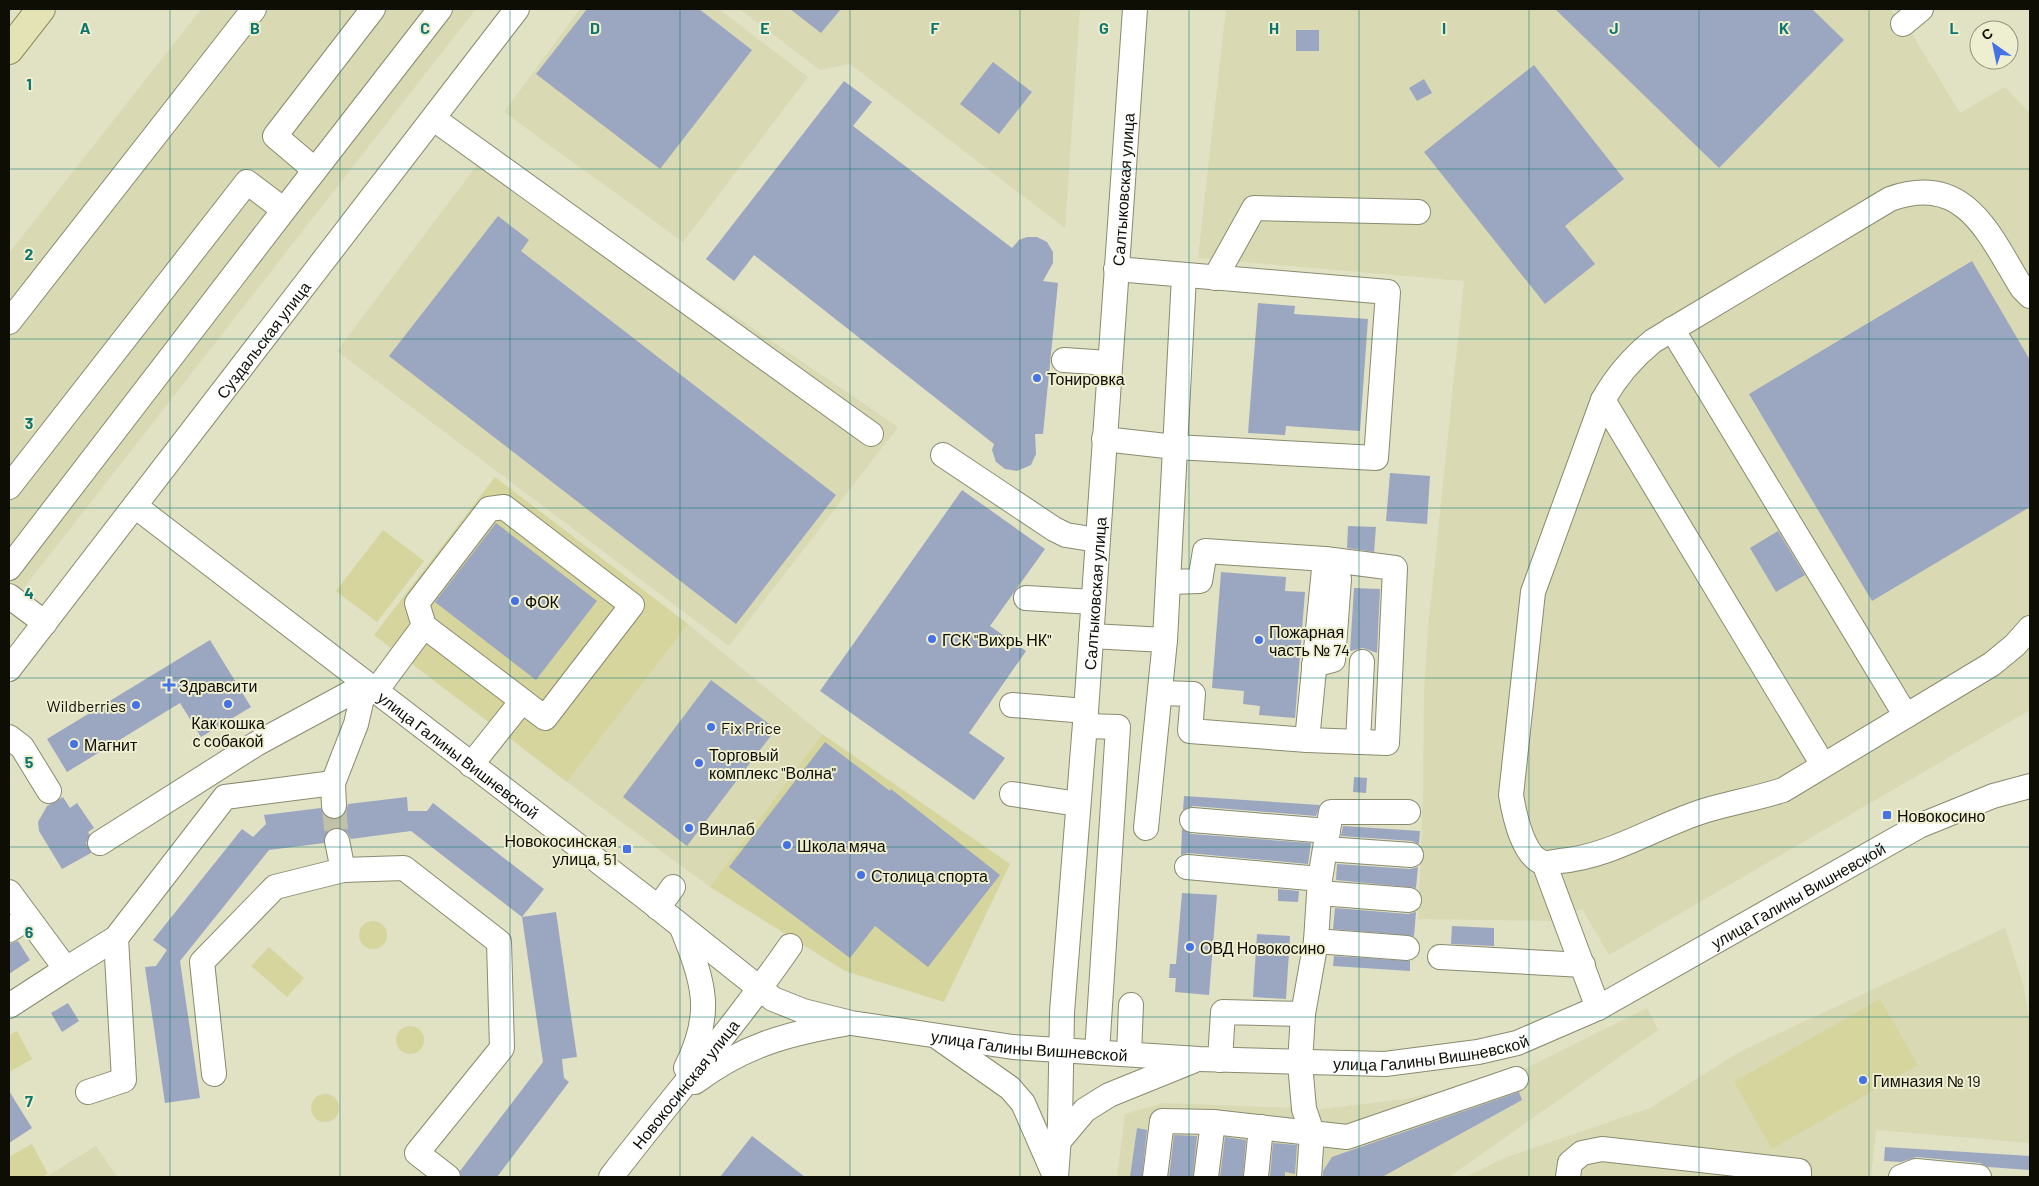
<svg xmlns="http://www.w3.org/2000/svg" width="2039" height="1186" font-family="Barlow,sans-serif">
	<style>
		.built { fill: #d9d9b4 }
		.green { fill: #d6d59d }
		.building { fill: #9ba7c0 }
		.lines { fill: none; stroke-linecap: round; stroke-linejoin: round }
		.minor-tunnel { stroke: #c1c1a7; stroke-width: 24; stroke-dasharray: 24 12; stroke-linecap: butt }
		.minor-casing { stroke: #8a8a6f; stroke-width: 26 }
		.major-casing { stroke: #8d8c59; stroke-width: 30 }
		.minor { stroke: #fff; stroke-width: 24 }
		.major { stroke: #e3e3b6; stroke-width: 28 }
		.grid { fill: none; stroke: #0f766e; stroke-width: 1; stroke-opacity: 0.55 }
		.poi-dot { fill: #4572e4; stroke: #eeeed1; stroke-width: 2 }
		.labels { text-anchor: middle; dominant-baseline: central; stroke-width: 4; stroke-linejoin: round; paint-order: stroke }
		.street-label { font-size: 16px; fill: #0e0e05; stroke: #eeeed1 }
		.poi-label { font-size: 16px; fill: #0e0e05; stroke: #eeeed1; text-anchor: start }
		.grid-label { font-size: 16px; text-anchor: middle; font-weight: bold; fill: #0f766e; stroke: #eeeed1; stroke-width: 4; stroke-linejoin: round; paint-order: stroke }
	</style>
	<rect width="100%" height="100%" fill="#e1e1c4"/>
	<!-- built -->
	<g class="built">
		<path d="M201,9H476L9,607V253Z"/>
		<path d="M580,9H719L808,77L683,242L504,112Z"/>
		<path d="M739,9H1080L1065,228L850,64L820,70Z"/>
		<path d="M1226,9H1890L1912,34L1960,113L2005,87L2030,113V710L1609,955L1582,909L1558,921L1418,919L1423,797L1424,692L1428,629L1464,281L1198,258Z"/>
		<path d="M489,149L898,427L729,646L337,351Z"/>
		<path d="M688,624L822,734L710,887L567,782Z"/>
		<path d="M2005,928L2023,984L2030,1023V1143L1876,1130L1871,1177H1465L1507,1157L1650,1108L1741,1051Z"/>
		<path d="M1647,1008L1658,1030L1449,1177H1117L1125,1114L1163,1103L1321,1109L1406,1099L1512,1075Z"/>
		<path d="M96,1146L117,1177H46Z"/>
	</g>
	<!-- green -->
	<g class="green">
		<path d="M495,477L688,624L567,782L374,635Z"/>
		<path d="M383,530L424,561L377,622L336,591Z"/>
		<path d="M822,734L1010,864L944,1002L845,971L710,887Z"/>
		<circle cx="373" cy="935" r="14"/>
		<path d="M269,947L304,978L287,997L251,966Z"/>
		<path d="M1880,999L1918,1065L1772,1149L1734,1082Z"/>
		<circle cx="410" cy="1040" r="14"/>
		<path d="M17,1031L32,1059L9,1072V1035Z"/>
		<circle cx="325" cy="1108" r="14"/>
		<path d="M32,1144L48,1174L42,1177H9V1157Z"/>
	</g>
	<!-- building -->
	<g class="building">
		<path d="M587,9H699L752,50L660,169L536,74Z"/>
		<path d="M790,9H841L821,33Z"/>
		<path d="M1555,9H1812L1844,40L1719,168Z"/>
		<rect x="1296" y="30" width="23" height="21"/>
		<path d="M993,62L1032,92L999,134L960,104Z"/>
		<path d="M1534,65L1624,179L1565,226L1595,264L1545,304L1424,152Z"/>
		<path d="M1424,79L1432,93L1417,101L1409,88Z"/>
		<path d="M844,81L872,102L853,126L1012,248L1019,240L1027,237H1037L1047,242L1053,252V263L1043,281L1058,283L1043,434H1035L1036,454L1031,465L1017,471L1005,469L996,462L992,450L994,444L754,255L734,281L706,259Z"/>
		<path d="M498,216L529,240L521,251L836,495L736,624L389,356Z"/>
		<path d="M1972,261L2030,360V507L1872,601L1749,394Z"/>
		<path d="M1258,303L1295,306L1294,314L1368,319L1360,431L1286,426L1285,435L1248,433Z"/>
		<path d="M1390,473L1430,476L1427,524L1386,521Z"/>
		<path d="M962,490L1045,549L990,626L1026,651L969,733L1005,758L974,800L820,691Z"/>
		<path d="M496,523L597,601L536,680L435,602Z"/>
		<path d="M1348,526L1376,527L1374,552L1347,548Z"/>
		<path d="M1778,531L1805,575L1776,592L1750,548Z"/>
		<path d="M1221,572L1286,577L1285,591L1305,592L1295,718L1259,715L1260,706L1243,704L1244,691L1212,688Z"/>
		<path d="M1354,588L1380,589L1377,653L1363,648L1350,651Z"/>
		<path d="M210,640L251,707L201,737L180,703L67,772L47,739Z"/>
		<path d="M711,680L776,729L687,846L623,797Z"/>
		<path d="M825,742L890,791L891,789L1000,875L928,967L875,926L850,958L729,867Z"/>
		<path d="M1354,777L1367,778L1366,793L1353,792Z"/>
		<path d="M1184,796L1320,805L1316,816L1193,806L1183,810Z"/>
		<path d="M63,797L70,808L77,803L94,828L88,832L90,835L86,843L91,853L62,869L39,831L38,822L47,806Z"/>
		<path d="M407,797L408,811H427L433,803L544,889L522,917L556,912L577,1057L562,1059L564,1078L569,1082L497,1177H461L460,1171L543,1062L522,917L411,831L351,839L347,832L335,828L328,831L324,843L269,850L180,961L200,1098L165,1103L145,967L156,966L167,950L153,940L242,829L253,837L266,824L264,815L321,808L327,818L335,820L346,813L348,804Z"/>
		<path d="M1343,826L1420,831L1419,844L1412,841L1341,836Z"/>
		<path d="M1182,829L1191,834L1311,843L1308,864L1188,853L1181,855Z"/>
		<path d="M1337,864L1410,869L1418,867L1416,888L1336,880Z"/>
		<path d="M1278,889L1299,891L1298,902L1278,901Z"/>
		<path d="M1182,893L1217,895L1209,995L1175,992L1176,978H1169L1170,964H1176Z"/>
		<path d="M1335,908L1408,914L1416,912L1414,936L1333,929Z"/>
		<path d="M1452,926L1494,928V946L1451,944Z"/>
		<path d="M1257,934L1290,936L1286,999L1253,997Z"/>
		<path d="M18,941L30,960L9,974V944Z"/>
		<path d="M1334,956L1410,961V971L1333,966Z"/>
		<path d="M68,1003L79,1021L62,1032L51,1013Z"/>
		<path d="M9,1091L32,1128L9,1143Z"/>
		<path d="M1519,1092L1522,1100L1382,1177H1323V1171L1332,1157Z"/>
		<path d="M1137,1128L1147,1130L1142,1177H1130Z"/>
		<path d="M1174,1135L1197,1136L1193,1177H1169Z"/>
		<path d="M752,1136L805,1177H720Z"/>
		<path d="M1225,1137L1246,1140L1243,1177H1220Z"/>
		<path d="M1273,1143L1297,1145L1295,1174L1285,1172V1177H1270Z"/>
		<path d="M1885,1147L2030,1156V1170L1988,1167L1980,1163L1917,1157L1901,1162L1884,1161Z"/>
	</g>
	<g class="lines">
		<!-- minor-tunnel -->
		<path class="minor-tunnel" d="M334,806L337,841"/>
		<!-- minor casing -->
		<g class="minor-casing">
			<g id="minor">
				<path d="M1903,24L1921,9"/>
				<path d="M434,119L871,434"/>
				<path d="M315,170L275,136L373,9"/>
				<path d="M284,210L440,9"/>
				<path d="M1215,278L1254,208L1418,212"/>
				<path d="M2030,296L2022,288C1989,235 1966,172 1890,199L1653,341C1632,358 1617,375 1603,400L1533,592L1511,795C1514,813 1523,859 1545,863C1549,863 1555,862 1560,861C1607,857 1648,831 1692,815C1721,804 1753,800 1783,790L1992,664L2015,645L2030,628"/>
				<path d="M9,322L254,9"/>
				<path d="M1672,329L1906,716"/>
				<path d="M1064,360L1109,363"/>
				<path d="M1603,400L1823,765"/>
				<path d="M1104,439L1175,447L1376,458L1388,292L1116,269"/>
				<path d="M943,455L1054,529L1066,535L1097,540"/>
				<path d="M9,487L247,182L284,210L9,568"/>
				<path id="s1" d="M135,506L646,898L773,999L803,1011L851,1023L1013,1047L1199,1059L1385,1064L1478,1052L1517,1043L1598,1008L1919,826L1993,796L2030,786"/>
				<path d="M9,596L45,623"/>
				<path d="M1026,598L1093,602"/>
				<path d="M1091,636L1165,640"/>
				<path d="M1314,665L1333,660L1339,579"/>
				<path id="s2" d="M9,669L517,9"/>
				<path d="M375,692L424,626L545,718L632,605L504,507L489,509L417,603L424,626"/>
				<path d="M1160,693L1193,694L1190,731L1307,740L1325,559L1205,551L1200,581L1168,582"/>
				<path d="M1012,705L1086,711"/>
				<path d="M1085,726L1118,727L1097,1052"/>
				<path d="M9,737L22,747L49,791"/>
				<path d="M1307,740L1387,743L1395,568L1325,559"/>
				<path d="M1358,742L1362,662"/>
				<path d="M471,765L522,701"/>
				<path d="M1012,794L1078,804"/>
				<path d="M334,806L333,783L356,724L365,685"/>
				<path d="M1192,820L1328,831"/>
				<path d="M1146,828L1165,640L1184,276"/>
				<path d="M337,841L343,870"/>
				<path d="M100,843L256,744L365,685"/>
				<path d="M1326,849L1411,855"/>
				<path d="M1544,863L1598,1008"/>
				<path d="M1187,867L1320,879L1316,941L1303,1014"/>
				<path d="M1320,879L1331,812H1408"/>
				<path d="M9,892L66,969L116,938L225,797L333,783"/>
				<path d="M1320,893L1409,900"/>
				<path d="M658,908L673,887"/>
				<path d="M682,928C704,983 714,1013 686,1068"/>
				<path d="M9,930L28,918"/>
				<path d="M1316,941L1407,948"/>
				<path d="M1440,957L1583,965"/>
				<path d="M9,1006L66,969"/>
				<path d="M939,1038L1010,1088L1023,1103L1054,1174"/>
				<path d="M1129,1054L1131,1005"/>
				<path d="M1220,1060L1223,1012L1303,1014L1300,1063L1304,1109L1312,1132L1309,1177"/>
				<path d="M214,1074L202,962L275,887L343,870L404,868L499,942L502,1048L417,1153L448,1177"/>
				<path d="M695,1082C743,1046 786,1034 844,1024"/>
				<path d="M88,1092L124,1080L116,938"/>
				<path d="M1058,1142L1085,1110L1109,1095L1193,1061"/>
				<path id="s3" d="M611,1177C670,1100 735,1026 790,946"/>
				<path id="s4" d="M1056,1177L1060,1124L1062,1012L1086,711L1135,9"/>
				<path d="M1155,1177L1162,1121L1213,1122L1347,1137L1516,1079"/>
				<path d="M1206,1177L1213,1122"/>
				<path d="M1256,1177L1261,1127"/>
				<path d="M1568,1177L1570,1163L1582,1153L1602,1149L1799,1171V1177"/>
				<path d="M1901,1177L1916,1171L1979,1177"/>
			</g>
		</g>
		<!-- major casing -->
		<g class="major-casing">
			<path id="major" d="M9,50L41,9"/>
		</g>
		<!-- minor -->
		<use href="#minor" class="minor"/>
		<!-- major -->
		<use href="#major" class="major"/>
	</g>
	<!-- grid -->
	<path class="grid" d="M170,9V1177M340,9V1177M510,9V1177M680,9V1177M850,9V1177M1020,9V1177M1189,9V1177M1359,9V1177M1529,9V1177M1699,9V1177M1869,9V1177M9,169H2030M9,339H2030M9,508H2030M9,678H2030M9,847H2030M9,1017H2030"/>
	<!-- markers -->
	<g class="poi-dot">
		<circle cx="1037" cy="378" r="5"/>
		<circle cx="515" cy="601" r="5"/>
		<circle cx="932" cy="639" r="5"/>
		<circle cx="1259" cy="640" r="5"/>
		<path d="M166.5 677.5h5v5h5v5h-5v5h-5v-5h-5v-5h5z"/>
		<circle cx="228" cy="704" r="5"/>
		<circle cx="136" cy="705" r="5"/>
		<circle cx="711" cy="727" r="5"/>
		<circle cx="74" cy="744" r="5"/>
		<circle cx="699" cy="763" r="5"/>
		<rect x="1882" y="810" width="10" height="10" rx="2.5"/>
		<circle cx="689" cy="828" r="5"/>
		<circle cx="787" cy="845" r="5"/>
		<rect x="622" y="844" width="10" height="10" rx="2.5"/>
		<circle cx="861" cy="875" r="5"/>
		<circle cx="1190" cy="947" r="5"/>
		<circle cx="1863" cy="1080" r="5"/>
	</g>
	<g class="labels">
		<!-- street labels -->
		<g class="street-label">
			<text stroke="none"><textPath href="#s4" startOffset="990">Салтыковская улица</textPath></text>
			<text stroke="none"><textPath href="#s2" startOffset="416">Суздальская улица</textPath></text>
			<text stroke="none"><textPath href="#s4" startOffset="585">Салтыковская улица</textPath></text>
			<text stroke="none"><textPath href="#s1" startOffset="408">улица Галины Вишневской</textPath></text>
			<text stroke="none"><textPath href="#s1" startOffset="1876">улица Галины Вишневской</textPath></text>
			<text stroke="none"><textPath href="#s1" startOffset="1068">улица Галины Вишневской</textPath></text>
			<text stroke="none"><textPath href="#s1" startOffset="1471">улица Галины Вишневской</textPath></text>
			<text stroke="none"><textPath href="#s3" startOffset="119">Новокосинская улица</textPath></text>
		</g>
		<!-- poi labels -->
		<g class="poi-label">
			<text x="1047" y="378">Тонировка</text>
			<text x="525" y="601">ФОК</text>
			<text x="1269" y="631">Пожарная<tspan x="1269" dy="18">часть № 74</tspan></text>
			<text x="942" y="639">ГСК "Вихрь НК"</text>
			<text x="179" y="685">Здравсити</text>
			<text x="126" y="705" text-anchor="end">Wildberries</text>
			<text x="228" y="722" text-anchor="middle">Как кошка<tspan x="228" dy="18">с собакой</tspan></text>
			<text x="721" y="727">Fix Price</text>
			<text x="84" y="744">Магнит</text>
			<text x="709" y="754">Торговый<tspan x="709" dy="18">комплекс "Волна"</tspan></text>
			<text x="1897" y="815">Новокосино</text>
			<text x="699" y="828">Винлаб</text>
			<text x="617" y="840" text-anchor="end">Новокосинская<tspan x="617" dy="18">улица, 51</tspan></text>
			<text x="797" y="845">Школа мяча</text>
			<text x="871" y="875">Столица спорта</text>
			<text x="1200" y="947">ОВД Новокосино</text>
			<text x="1873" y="1080">Гимназия № 19</text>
		</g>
	</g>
	<g class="grid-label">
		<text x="85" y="34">A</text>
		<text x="255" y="34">B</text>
		<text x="425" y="34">C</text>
		<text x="595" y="34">D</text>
		<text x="765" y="34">E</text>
		<text x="935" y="34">F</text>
		<text x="1104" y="34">G</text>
		<text x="1274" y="34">H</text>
		<text x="1444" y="34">I</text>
		<text x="1614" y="34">J</text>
		<text x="1784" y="34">K</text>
		<text x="1954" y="34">L</text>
		<text x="29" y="90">1</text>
		<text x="29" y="260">2</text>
		<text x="29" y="429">3</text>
		<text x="29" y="599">4</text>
		<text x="29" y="768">5</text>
		<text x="29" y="938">6</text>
		<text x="29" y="1107">7</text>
	</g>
	<!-- border -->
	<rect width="2039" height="1186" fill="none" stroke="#0e0e05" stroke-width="20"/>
	<!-- north arrow -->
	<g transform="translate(1994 45) rotate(327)"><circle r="24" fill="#eeeed1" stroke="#94947f"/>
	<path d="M0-4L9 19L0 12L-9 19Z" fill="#4572e4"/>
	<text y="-8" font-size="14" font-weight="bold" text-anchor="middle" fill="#0e0e05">С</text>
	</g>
</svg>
